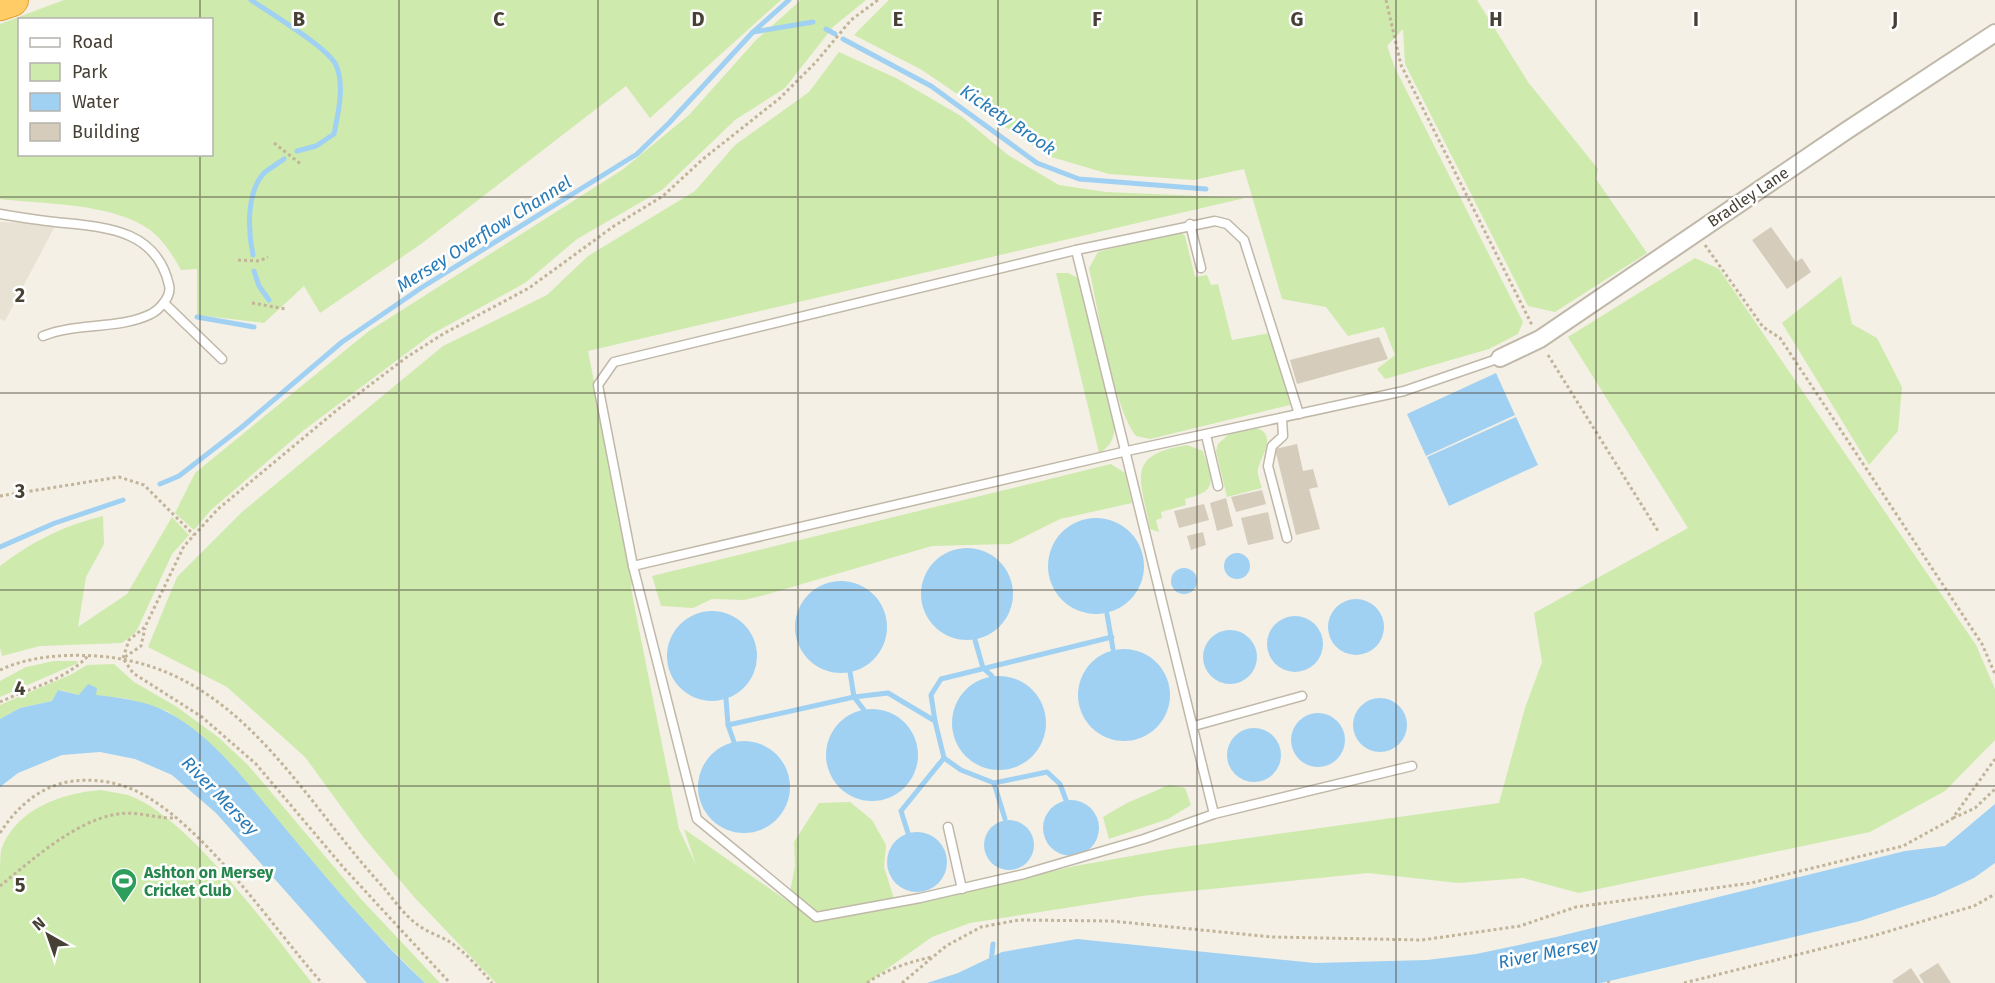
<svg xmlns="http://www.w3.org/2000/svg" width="1995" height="983" font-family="'Fira Sans',sans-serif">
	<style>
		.residential { fill: #e8e2d4 }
		.green { fill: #ceeaad; fill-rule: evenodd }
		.water { fill: #a0d1f3 }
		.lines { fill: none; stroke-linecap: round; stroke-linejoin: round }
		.stream { stroke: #a0d1f3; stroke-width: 5 }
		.building { fill: #d6ccbb }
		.service-casing { stroke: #c0b8a8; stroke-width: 11 }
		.minor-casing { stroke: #c0b8a8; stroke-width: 20 }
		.motorway-casing { stroke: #e4a230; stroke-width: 34 }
		.path { stroke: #c2b499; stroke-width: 3; stroke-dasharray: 3 3; stroke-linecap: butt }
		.service { stroke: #fff; stroke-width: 8 }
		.minor { stroke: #fff; stroke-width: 16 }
		.motorway { stroke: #fc6; stroke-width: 32 }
		.grid { fill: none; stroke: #474035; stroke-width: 1.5; stroke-opacity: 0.55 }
		.labels { text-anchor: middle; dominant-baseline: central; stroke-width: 5; stroke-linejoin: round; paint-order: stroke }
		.street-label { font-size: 16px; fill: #474035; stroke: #fff }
		.leisure-label { font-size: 16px; font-weight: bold; fill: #27864d; stroke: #fff; text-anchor: start }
		.water-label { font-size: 18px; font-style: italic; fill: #297bb8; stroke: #fff }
		.grid-label { font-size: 20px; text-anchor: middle; font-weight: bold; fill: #474035; stroke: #fff; stroke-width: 5; stroke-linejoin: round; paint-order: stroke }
	</style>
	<rect width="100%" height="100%" fill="#f4f0e6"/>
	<!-- residential -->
	<path class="residential" d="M0,222L56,224L5,321L0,319Z"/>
	<!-- green -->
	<g class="green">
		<path d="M64,0H781L650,118L626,86L421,244L320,313L304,286L264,323L197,315V269L181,270C173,255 163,240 150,230C113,203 44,204 0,199V24ZM20,20H212V154H20Z"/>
		<path d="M801,0H866L833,27L785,88L735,120L662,190L577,239L525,283L432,334L304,430L211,510L194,530L175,513L195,473L369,331L622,170L689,115L756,40Z"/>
		<path d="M889,0H1477L1528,82L1598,169L1596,179L1647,253L1555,312L1528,306L1405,64L1403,29L1387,46L1395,68L1523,322L1518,334L1489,349L1385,379L1377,369L1395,355L1384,327L1348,336L1326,307L1282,299L1244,169L1194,180L1109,174L1048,156L922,70L854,35Z"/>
		<path d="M839,52L896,78L961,116L1008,155L1059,185L1106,192L1245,198L588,351L633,577L631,589L679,829L696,865L684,829L816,921L948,896L1075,866L1176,848L1499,803L1525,708L1542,662L1534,613L1688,528L1568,337L1695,258L1719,269L1976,645L1995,689V740L1945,791L1870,832L1579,893L1523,878L1458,883L1368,873L1142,896L970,923L932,937L867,983H496L415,898L364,838L305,757L227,687L148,647L177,577L242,512L443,346L547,295L588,256L695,191L735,145L809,92Z"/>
		<path d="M1179,231L1185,236L1195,277L1207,275L1211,285L1218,284L1232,340L1270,333L1290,405L1150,439L1136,436C1113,406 1098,309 1089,268L1098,252Z"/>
		<path d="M1056,273H1068L1080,279L1115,426C1114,439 1110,447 1099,453Z"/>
		<path d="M1841,276L1852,324L1877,338L1902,387L1898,431L1869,465L1782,323Z"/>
		<path d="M1256,428C1278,434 1261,456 1258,469C1257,474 1260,482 1262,488L1227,497L1216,451L1218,444L1230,433Z"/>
		<path d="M1187,445L1203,451C1212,480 1220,491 1185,499L1186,505L1161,512L1162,518L1156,520L1159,532L1150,529C1141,479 1124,455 1187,445Z"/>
		<path d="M1111,464L1125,473L1132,503L1060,519L1010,544L932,546L761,596L744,600L712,599L693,608L661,606L652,576Z"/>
		<path d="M103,516L104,544L86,577L78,627L127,594L172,517L189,535L172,554L136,632L122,643L40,646L2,656L0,648V566C33,541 63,526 103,516Z"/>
		<path d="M54,661H77L78,663L0,697V681L26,667Z"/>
		<path d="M114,664L134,682L177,707L218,737L248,765L361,899L440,983H425L360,917L220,754L199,735L167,711L124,698L79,695L59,690L52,701L20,708L0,719V705L72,674L87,665Z"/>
		<path d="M1169,785L1185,788L1191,805L1168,819L1109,839L1103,817L1127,803Z"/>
		<path d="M101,790C110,792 119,793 128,795C187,815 272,933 312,983H0C0,949 0,916 0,882C0,873 0,859 1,850C16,809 61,793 101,790Z"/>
		<path d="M850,802L872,820L886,845L884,867L894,899L818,913L790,892L795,866L794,842L819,803Z"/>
	</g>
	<!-- water -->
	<g class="water">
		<path d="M1496,373L1515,415L1426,456L1407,414Z"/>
		<path d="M1516,417L1538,465L1449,506L1427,457Z"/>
		<circle cx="1096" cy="566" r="48"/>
		<circle cx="967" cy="594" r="46"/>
		<circle cx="1237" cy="566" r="13"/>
		<circle cx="1184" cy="581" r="13"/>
		<circle cx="841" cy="627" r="46"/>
		<circle cx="1356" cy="627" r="28"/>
		<circle cx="712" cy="656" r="45"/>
		<circle cx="1295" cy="644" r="28"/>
		<circle cx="1230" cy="657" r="27"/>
		<circle cx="1124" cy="695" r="46"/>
		<circle cx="999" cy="723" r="47"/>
		<path d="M88,684L97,688L96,695C120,698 145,700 167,712C215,737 249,786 284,827C329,881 374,935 425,983H367L216,813L172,775L135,759L100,752L62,755L18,773L0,787V719L20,708L52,701L58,690L79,695Z"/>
		<circle cx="1380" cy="725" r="27"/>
		<circle cx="872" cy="755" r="46"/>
		<circle cx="1318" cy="740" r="27"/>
		<circle cx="1254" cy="755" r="27"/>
		<circle cx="744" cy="787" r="46"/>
		<circle cx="1071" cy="828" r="28"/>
		<path d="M1995,804V863L1974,878L1935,896L1860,921L1601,983H927L958,973L1002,952L1077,939L1315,963L1427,960L1476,954L1556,937L1905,851L1945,846Z"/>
		<circle cx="1009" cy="845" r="25"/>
		<circle cx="917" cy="862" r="30"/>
	</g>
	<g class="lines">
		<!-- stream -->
		<g class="stream">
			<path d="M251,0C270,13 327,47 336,65C345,85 338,114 334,134L316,146L297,151"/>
			<path d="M826,29L835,34"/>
			<path d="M753,32L813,22"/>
			<path d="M843,39L931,86L1037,163L1079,179L1206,189"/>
			<path d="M253,255C248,232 246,192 264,173C270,168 277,164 284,159"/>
			<path d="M254,271L259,286L269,300"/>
			<path d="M197,317L254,327"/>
			<path d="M160,484L179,476L242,427L342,342L421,288L637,154L669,123L753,32L789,0"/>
			<path d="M0,547L55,523L123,500"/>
			<path d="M1107,614L1113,649"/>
			<path d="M975,640L983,668L992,676"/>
			<path d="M850,672L854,697L864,710"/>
			<path d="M726,699L728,725L734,742"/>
			<path d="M935,721L931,695L941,679L1112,637"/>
			<path d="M728,725L854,697L888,693L935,721L944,758L901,811L908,833"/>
			<path d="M944,758L961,770L994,783L1005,819"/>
			<path d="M994,783L1047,772L1060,784L1066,800"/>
			<path d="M991,963L993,944"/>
		</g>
	</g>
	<!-- building -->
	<g class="building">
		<path d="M1771,227L1796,262L1802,258L1811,272L1787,289L1752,240Z"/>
		<path d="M1379,337L1388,359L1297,384L1290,360Z"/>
		<path d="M1297,444L1303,471L1313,469L1318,487L1309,489L1320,529L1296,535L1275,449Z"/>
		<path d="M1262,490L1266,504L1236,512L1231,497Z"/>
		<path d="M1226,498L1233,526L1217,531L1210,503Z"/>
		<path d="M1204,504L1209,520L1179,528L1174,511Z"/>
		<path d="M1268,512L1274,539L1248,545L1241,518Z"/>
		<path d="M1203,532L1206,545L1191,550L1187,536Z"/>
		<path d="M1938,963L1951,983H1924L1919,975Z"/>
		<path d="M1911,968L1921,983H1894L1892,981Z"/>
	</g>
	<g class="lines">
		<!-- service casing -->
		<g class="service-casing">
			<g id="service">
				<path d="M0,214C18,217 36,220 55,222C103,227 156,228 169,285C172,296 160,309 151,314C118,330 78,322 43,336"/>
				<path d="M1190,224L1201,268"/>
				<path d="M1076,250L1214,814"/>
				<path d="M164,303L222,359"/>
				<path d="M1299,414L1244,240L1227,224L1215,221L1076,250L614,362L598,385L633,566L697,819L816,917L920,898L1024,874L1144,839L1214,814L1412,766"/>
				<path d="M1282,419L1283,436L1272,446L1268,466L1287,538"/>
				<path d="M1206,435L1218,486"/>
				<path d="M633,566L1127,451L1404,391L1500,358"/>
				<path d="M1194,726L1302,696"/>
				<path d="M948,827L962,889"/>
			</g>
		</g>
		<!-- minor casing -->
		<g class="minor-casing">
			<path id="minor" d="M1500,358L1540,339L1846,131L1995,33"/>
		</g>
		<!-- motorway casing -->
		<g class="motorway-casing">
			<path id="motorway" d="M0,4L12,0"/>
		</g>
		<!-- path -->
		<g class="path">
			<path d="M1386,0L1401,65L1532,325"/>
			<path d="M274,143L302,165"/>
			<path d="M1705,245L1763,327L1780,338L1982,644L1995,674"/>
			<path d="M238,260L259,261L268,257"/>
			<path d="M252,303L286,309"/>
			<path d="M1548,355L1658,531"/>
			<path d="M0,496L119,477L144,485L194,535"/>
			<path d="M125,657L141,646L145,628"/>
			<path d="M123,658L129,640L145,627L184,546L218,509L337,410L407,357L443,334L529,288L614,226L663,196L703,159L780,98L816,62L851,20L878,0"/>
			<path d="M124,660L133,673L202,717L256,764L343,867L450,983"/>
			<path d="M0,670C30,656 65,654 98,656C239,667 299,796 384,888C394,900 405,916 418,925C427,932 440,936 450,942C465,952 480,969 492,983"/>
			<path d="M0,702C30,688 66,680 89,655"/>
			<path d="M1953,818L1975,808L1995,789"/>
			<path d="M0,833C16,808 38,788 67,782C90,778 114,781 134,790C202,821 272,927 322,983"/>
			<path d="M0,886C32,860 76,820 118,814C137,811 154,818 173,818"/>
			<path d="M1608,981L1609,983"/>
			<path d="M867,983C887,969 909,962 932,957"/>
			<path d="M902,983L946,946L981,927L1019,920L1111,921L1272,937L1422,940L1520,926L1576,907L1751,883L1903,846L1952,819L1995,759"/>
			<path d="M1684,983L1876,935L1974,906L1995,894"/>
		</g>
		<!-- service -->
		<use href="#service" class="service"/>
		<!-- minor -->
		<use href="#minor" class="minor"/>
		<!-- motorway -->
		<use href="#motorway" class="motorway"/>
	</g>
	<!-- grid -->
	<path class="grid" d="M200,0V20M399,0V983M598,0V983M798,0V983M998,0V983M1197,0V983M1396,0V983M1596,0V983M1796,0V983M200,154V983M0,197H1995M0,393H1995M0,590H1995M0,786H1995"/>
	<!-- icons -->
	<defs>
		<g id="stadium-pin" transform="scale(1.35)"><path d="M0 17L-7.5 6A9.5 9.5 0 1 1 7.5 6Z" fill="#2e9e5b" stroke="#fff"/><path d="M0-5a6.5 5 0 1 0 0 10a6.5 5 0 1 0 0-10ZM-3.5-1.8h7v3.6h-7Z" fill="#fff"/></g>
	</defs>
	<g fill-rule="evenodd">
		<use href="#stadium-pin" x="124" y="881"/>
	</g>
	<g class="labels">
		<!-- street labels -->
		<g class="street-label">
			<text transform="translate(1748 197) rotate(-34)">Bradley Lane</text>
		</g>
		<!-- leisure labels -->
		<g class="leisure-label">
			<text x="144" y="872">Ashton on Mersey<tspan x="144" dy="18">Cricket Club</tspan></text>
		</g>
		<!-- water labels -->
		<g class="water-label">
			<text transform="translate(1008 120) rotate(34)">Kickety Brook</text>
			<text transform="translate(484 234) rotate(-32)">Mersey Overflow Channel</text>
			<text transform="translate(220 796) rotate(46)">River Mersey</text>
			<text transform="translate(1548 953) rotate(-11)">River Mersey</text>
		</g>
	</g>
	<g class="grid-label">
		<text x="299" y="26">B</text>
		<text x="499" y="26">C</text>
		<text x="698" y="26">D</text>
		<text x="898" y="26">E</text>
		<text x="1097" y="26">F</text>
		<text x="1297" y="26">G</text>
		<text x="1496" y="26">H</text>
		<text x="1696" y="26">I</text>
		<text x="1895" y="26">J</text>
		<text x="20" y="302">2</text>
		<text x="20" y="498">3</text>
		<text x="20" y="695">4</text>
		<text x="20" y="892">5</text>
	</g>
	<!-- legend -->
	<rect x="18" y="18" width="195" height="138" fill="#ffffff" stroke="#b5b3ae" stroke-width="1.5"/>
	<rect x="30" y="38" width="30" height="9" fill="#ffffff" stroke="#b5b3ae" stroke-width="1.5"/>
	<text x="72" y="48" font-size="18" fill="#474035">Road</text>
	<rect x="30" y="63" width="30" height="18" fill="#ceeaad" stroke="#b5b3ae" stroke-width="1.5"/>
	<text x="72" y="78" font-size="18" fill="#474035">Park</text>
	<rect x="30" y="93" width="30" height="18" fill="#a0d1f3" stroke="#b5b3ae" stroke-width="1.5"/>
	<text x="72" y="108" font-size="18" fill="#474035">Water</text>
	<rect x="30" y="123" width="30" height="18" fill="#d6ccbb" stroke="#b5b3ae" stroke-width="1.5"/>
	<text x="72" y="138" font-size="18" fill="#474035">Building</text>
	<!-- north arrow -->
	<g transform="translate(48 935) rotate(320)" stroke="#ffffff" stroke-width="4.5" paint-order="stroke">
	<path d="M0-4.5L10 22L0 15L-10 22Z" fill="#474035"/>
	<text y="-9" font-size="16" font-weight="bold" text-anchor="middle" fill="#474035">N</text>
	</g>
</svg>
